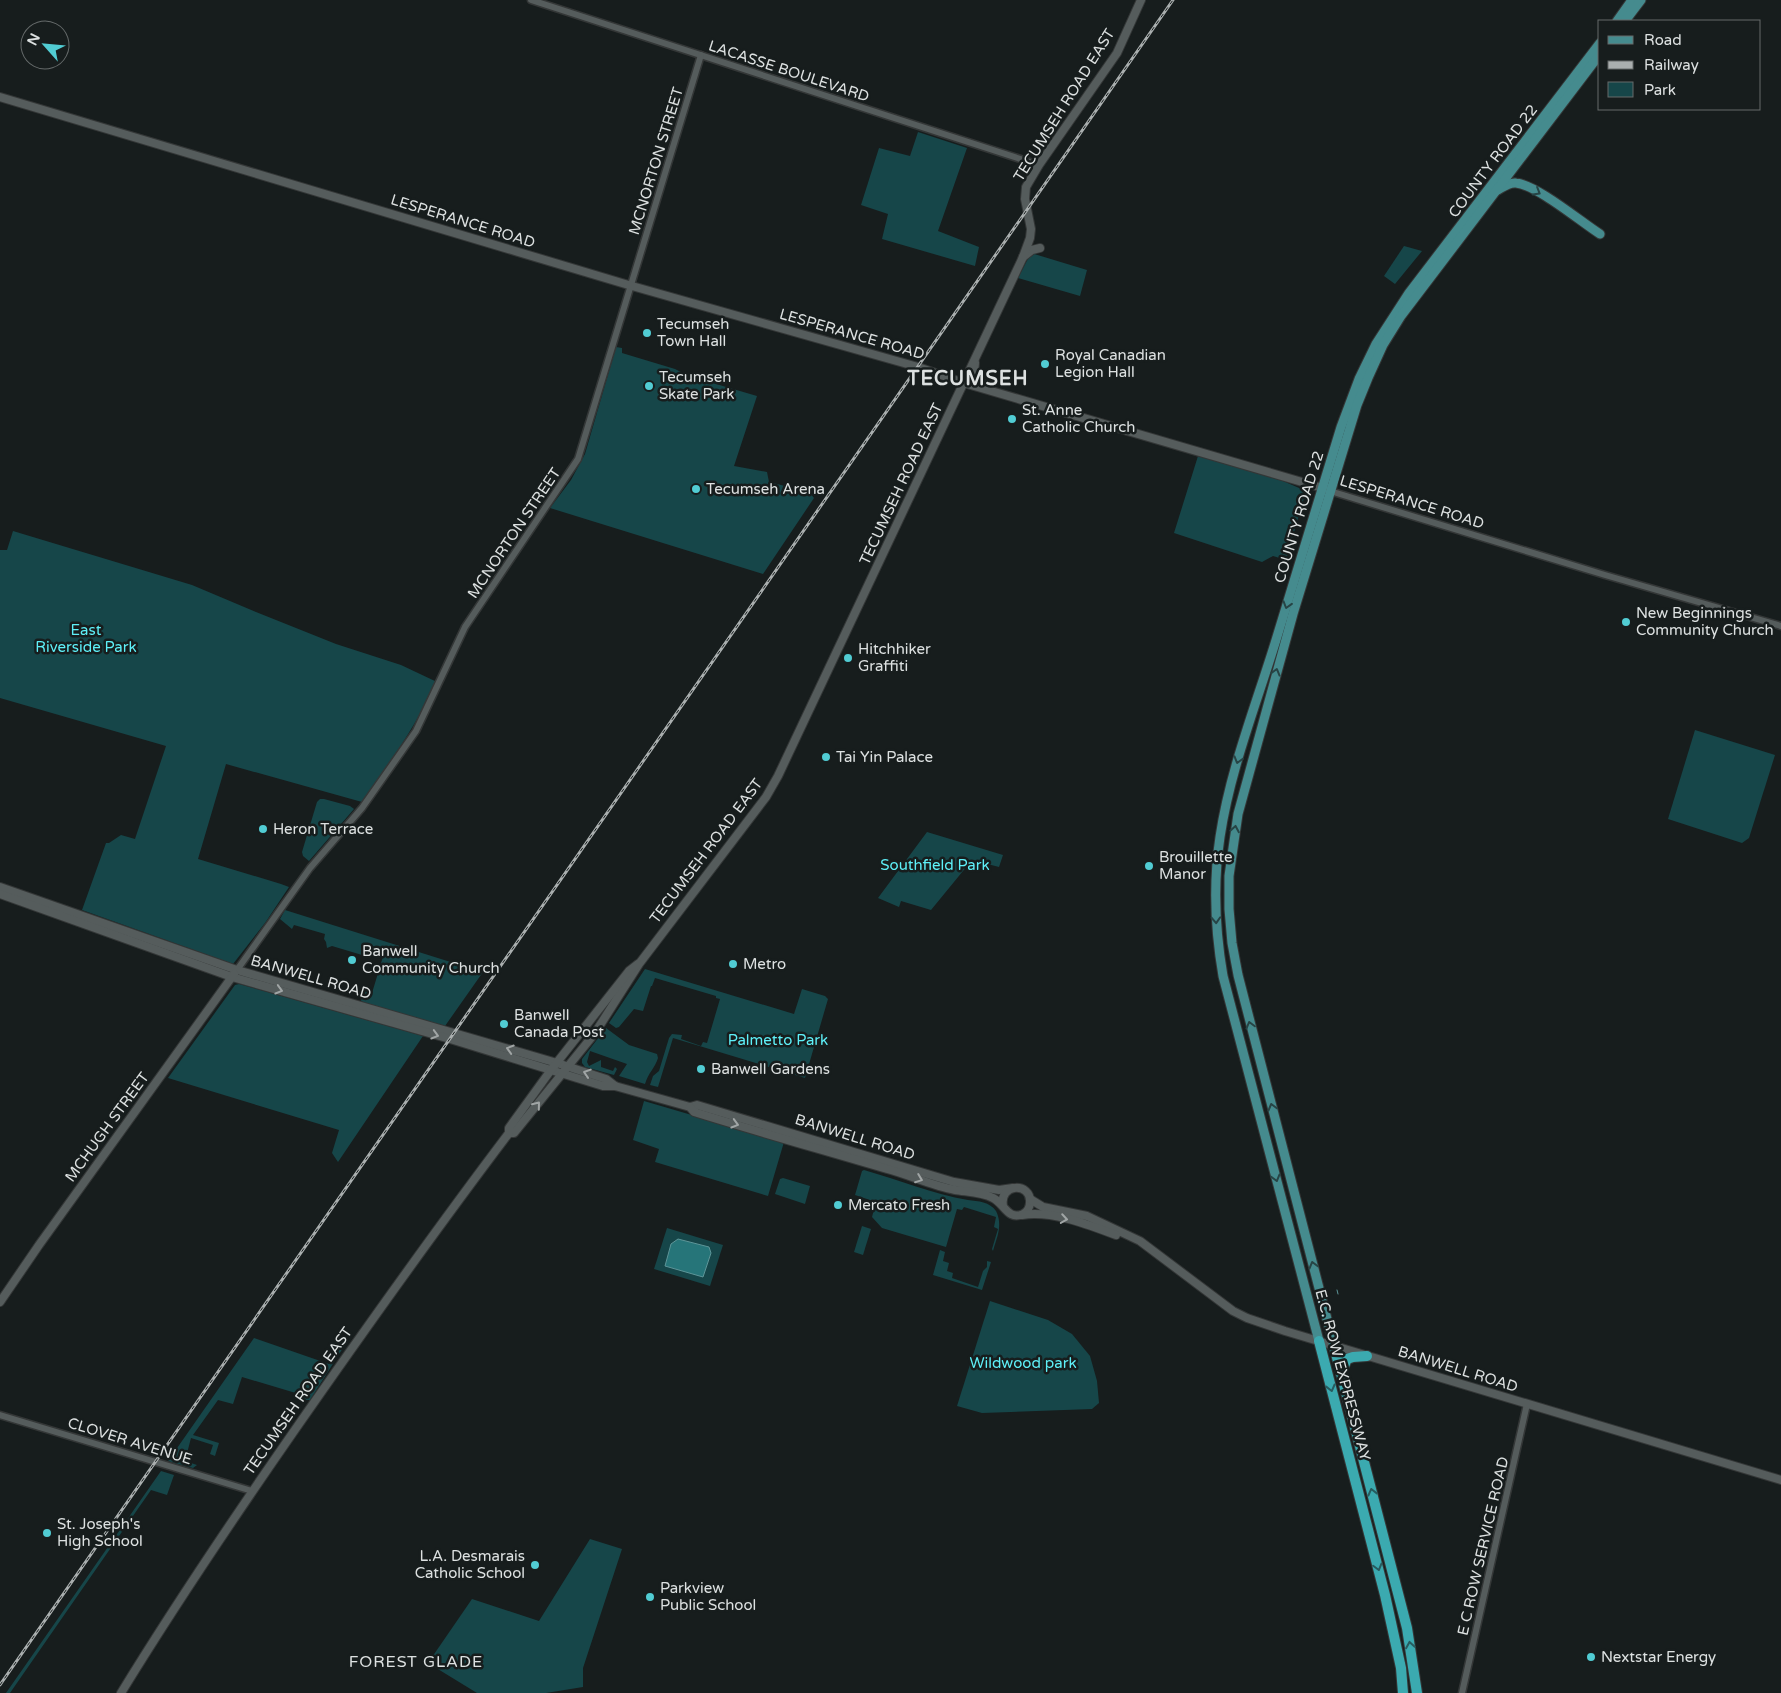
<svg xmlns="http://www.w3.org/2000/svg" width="1781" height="1693" font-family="'Varela Round',sans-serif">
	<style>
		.green { fill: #164649 }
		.water { fill: #267579; stroke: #5d9598 }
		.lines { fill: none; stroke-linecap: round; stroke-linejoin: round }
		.stream { stroke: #5d9598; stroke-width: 1 }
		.tertiary-casing { stroke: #343737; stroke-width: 9 }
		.secondary-casing { stroke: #343737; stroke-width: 10 }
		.primary-casing { stroke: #343737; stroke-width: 11 }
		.motorway-casing { stroke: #343737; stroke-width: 12 }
		.tertiary { stroke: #555c5c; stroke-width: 6 }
		.secondary { stroke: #555c5c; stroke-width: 8 }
		.primary { stroke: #458b8e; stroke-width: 9 }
		.motorway { stroke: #3baab0; stroke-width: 10 }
		.rail-casing { stroke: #aaafaf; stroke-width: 3 }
		.rail { stroke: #171d1d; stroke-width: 1; stroke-dasharray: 4; stroke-linecap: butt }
		.oneway { stroke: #274445 }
		.oneway2 { stroke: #a0a5a5 }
		.oneway3 { stroke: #275c5f }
		.poi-dot { fill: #51ccd3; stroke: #171d1d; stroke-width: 2 }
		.labels { text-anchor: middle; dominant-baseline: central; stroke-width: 5; stroke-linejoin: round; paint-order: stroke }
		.street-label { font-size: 15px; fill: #dde1e1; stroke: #171d1d }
		.poi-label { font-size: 15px; fill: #dde1e1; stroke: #171d1d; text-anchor: start }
		.park-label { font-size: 15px; fill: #5ef0f8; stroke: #171d1d }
		.neighbourhood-label { font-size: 16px; letter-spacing: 1px; fill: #dde1e1; stroke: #171d1d }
		.district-label { font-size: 20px; font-weight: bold; letter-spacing: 1px; fill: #dde1e1; stroke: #171d1d }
	</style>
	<rect width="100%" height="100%" fill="#171d1d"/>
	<!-- green -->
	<g class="green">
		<path d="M918,132L967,148L938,231L979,247L975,266L882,239L888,214L861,205L879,148L910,156Z"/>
		<path d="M1404,246L1422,251L1395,284L1384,276Z"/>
		<path d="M1031,253L1087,270L1080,296L1018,278Z"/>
		<path d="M616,347L622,348V353L675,369L685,374L689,373L699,379L757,396L734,466L767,472L769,482L809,492L814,498L763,574L550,508L571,480L585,454Z"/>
		<path d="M1198,456L1283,481L1306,491L1286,560L1273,556L1262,562L1174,533Z"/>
		<path d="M13,531L192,585L256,612L336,644L401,665L437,682C416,725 390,763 362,802L226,764L198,859L281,884L289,887L265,923L233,964L82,910L106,843H109L121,835L135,839L166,746L0,698V550H7Z"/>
		<path d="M1695,730L1775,755L1749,838L1742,843L1668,819Z"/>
		<path d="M320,799H324L350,806L354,809L309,861L303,856L302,852L317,802Z"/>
		<path d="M927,832L1003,855L999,867L972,860L931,910L901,901L899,907L878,898Z"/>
		<path d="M285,910L476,970L483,972L445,1026L372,1006L361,1001L363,991L372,993L385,950L365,945L362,955L332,946L327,948L326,942L324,939L325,934L294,925L292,929L280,919Z"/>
		<path d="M645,969L794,1014L802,989L825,996L828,999L805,1078L673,1038L658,1087L650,1085L653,1076L659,1071L669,1038L672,1034L682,1035L681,1039L701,1046L703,1042L707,1043L720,999L716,998V996L655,978L652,986H651L643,1011L634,1009L619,1027L616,1028L609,1023Z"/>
		<path d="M239,984L423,1036L338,1162L332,1153L339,1130L168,1078L235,985Z"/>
		<path d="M606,1028L629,1045L657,1054L658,1058C655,1068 648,1073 645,1084L619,1076L627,1064L590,1051L587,1062L589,1066L601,1060V1067L613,1071L615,1067L617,1069L614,1075L585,1067L582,1063V1059Z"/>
		<path d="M644,1101L784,1142L768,1196L655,1162L659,1149L633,1140Z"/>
		<path d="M864,1170C899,1180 933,1194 968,1200C978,1201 990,1202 996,1211C1003,1225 997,1237 993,1251L992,1249L998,1229L994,1227L996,1217L964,1207L962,1210L957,1209L946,1247L882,1228L872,1217L876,1202L855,1195L862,1171Z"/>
		<path d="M783,1178L810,1186L805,1204L775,1194L780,1179Z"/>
		<path d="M862,1226L871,1229L863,1255L854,1252Z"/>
		<path d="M667,1228L723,1245L710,1286L654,1269Z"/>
		<path d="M940,1250L945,1252L943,1261L949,1263L947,1271L953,1273L952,1278L978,1287L983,1271L987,1267V1261L991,1262L982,1290L933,1275Z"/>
		<path d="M990,1301L1048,1320L1072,1334L1090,1356L1097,1381L1099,1403L1092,1409L982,1413L957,1406Z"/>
		<path d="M254,1338L329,1364L346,1339L348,1340L310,1400H305L298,1397L299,1394L242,1377L233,1404L218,1400L193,1435L219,1443L215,1456L210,1454L213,1445L191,1438L185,1461L197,1465L193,1468L168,1461Z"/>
		<path d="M161,1471L174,1475L167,1495L151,1490L10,1693H6Z"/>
		<path d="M590,1539L622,1549L583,1668V1687L546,1693H477L428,1663L472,1599L539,1621Z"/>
	</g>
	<!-- water -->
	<path class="water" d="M678,1239L709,1247L711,1253L703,1277L665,1266L671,1244Z"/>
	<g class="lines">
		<!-- stream -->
		<path class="stream" d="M1337,1290L1338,1294"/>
		<!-- tertiary casing -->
		<g class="tertiary-casing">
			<g id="tertiary">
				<path d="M531,0L1039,165"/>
				<path d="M1330,491L1605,575L1781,626"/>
				<path d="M237,970L310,868L362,808L416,731L465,627L578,459L701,55"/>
				<path d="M0,1415L252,1491"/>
				<path d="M1462,1693L1527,1404"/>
			</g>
		</g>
		<!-- secondary casing -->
		<g class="secondary-casing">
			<g id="secondary">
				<path d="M0,97L632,286L918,367L964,383L1326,489"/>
				<path d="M1023,257L1032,250L1040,248"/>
				<path d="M975,363C973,374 979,381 988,388"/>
				<path d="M0,887L237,970L557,1063L606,1079L615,1086"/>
				<path d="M0,894L232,977L450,1039L603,1086H615L690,1107L697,1105L954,1182L999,1190L1013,1188"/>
				<path d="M690,1107L694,1112C758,1132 823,1150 887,1169C910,1175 932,1186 955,1190C967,1192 982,1192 993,1198C1004,1203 1008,1221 1023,1214C1027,1212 1030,1207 1030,1202C1031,1182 999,1183 1003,1206"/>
				<path d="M509,1133H514L595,1033L639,964L766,797L778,776L1023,257L1030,238L1031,229L1025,199L1026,187L1039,165L1117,53L1141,0"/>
				<path d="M1030,1199L1043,1207L1087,1216L1140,1241L1233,1311L1247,1318L1285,1331L1781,1480"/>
				<path d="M1022,1215C1052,1210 1089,1225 1116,1235"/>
				<path d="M0,1302L39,1245L234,974"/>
				<path d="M121,1693C175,1605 233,1519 292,1434C363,1332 434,1232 509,1133V1128L551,1070L629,971L638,964"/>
			</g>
		</g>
		<!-- primary casing -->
		<g class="primary-casing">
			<g id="primary">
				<path d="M1617,21L1632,0"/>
				<path d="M1625,21L1641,0"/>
				<path d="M1498,190C1503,187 1509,182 1516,183C1537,185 1581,222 1600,234"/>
				<path d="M1319,1341L1223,976C1215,930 1213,883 1220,837C1230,770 1256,705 1276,640C1298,569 1319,498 1341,427L1359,379L1376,344L1409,293L1600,43"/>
				<path d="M1334,1346L1238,975L1232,943L1229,909V876L1238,814L1293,614L1357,405L1368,378L1383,345L1401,316L1600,54"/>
			</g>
		</g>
		<!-- motorway casing -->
		<g class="motorway-casing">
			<g id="motorway">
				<path d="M1319,1341L1385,1595L1401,1668L1403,1693"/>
				<path d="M1334,1346L1407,1628L1417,1693"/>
				<path d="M1341,1373L1347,1359L1353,1357L1367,1356"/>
			</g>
		</g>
		<!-- tertiary -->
		<use href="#tertiary" class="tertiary"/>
		<!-- secondary -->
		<use href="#secondary" class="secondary"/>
		<!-- primary -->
		<use href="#primary" class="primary"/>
		<!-- motorway -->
		<use href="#motorway" class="motorway"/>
		<!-- rail casing -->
		<g class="rail-casing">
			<path id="rail" d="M0,1685L1173,0"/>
		</g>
		<!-- rail -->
		<use href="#rail" class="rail"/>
	</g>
	<!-- one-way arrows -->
	<defs><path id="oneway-chevron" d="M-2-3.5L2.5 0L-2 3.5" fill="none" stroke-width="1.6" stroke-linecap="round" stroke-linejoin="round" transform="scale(1.25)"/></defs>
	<g class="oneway">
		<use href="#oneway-chevron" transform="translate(1537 192) rotate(31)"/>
		<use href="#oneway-chevron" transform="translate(1287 605) rotate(107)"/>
		<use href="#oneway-chevron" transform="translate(1276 672) rotate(-75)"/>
		<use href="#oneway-chevron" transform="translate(1238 760) rotate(106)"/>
		<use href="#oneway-chevron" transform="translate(1235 829) rotate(-80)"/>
		<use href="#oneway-chevron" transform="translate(1216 920) rotate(87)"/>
		<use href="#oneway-chevron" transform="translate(1250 1025) rotate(-105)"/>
		<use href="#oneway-chevron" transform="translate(1272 1107) rotate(-105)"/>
		<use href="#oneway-chevron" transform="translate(1276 1178) rotate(75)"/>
		<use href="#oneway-chevron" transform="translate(1313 1265) rotate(-105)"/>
	</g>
	<g class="oneway2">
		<use href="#oneway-chevron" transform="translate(279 990) rotate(16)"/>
		<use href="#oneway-chevron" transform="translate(435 1035) rotate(16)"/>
		<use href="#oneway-chevron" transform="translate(510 1049) rotate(-163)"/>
		<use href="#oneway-chevron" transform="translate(587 1073) rotate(-162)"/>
		<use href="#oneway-chevron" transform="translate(537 1105) rotate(-51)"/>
		<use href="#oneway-chevron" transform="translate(735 1124) rotate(16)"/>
		<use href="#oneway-chevron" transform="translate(919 1179) rotate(21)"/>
		<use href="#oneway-chevron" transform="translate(1064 1219) rotate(9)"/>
	</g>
	<g class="oneway3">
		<use href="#oneway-chevron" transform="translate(1331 1388) rotate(76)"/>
		<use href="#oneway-chevron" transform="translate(1372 1492) rotate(-104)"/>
		<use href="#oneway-chevron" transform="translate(1378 1567) rotate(75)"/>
		<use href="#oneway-chevron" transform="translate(1410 1645) rotate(-99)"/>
	</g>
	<!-- markers -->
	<g class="poi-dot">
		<circle cx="647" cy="333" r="5"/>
		<circle cx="1045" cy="364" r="5"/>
		<circle cx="649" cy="386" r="5"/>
		<circle cx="1012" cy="419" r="5"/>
		<circle cx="696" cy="489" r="5"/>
		<circle cx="1626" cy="622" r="5"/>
		<circle cx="848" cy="658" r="5"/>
		<circle cx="826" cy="757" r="5"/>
		<circle cx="263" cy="829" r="5"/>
		<circle cx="1149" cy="866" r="5"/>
		<circle cx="352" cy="960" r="5"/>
		<circle cx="733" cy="964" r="5"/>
		<circle cx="504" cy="1024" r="5"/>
		<circle cx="701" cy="1069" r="5"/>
		<circle cx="838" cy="1205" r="5"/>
		<circle cx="47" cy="1533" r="5"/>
		<circle cx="535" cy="1565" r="5"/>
		<circle cx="650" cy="1597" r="5"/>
		<circle cx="1591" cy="1657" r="5"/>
	</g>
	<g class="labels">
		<!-- street labels -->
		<g class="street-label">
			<text transform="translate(789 71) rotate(18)">LACASSE BOULEVARD</text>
			<text transform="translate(1064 105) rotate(-58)">TECUMSEH ROAD EAST</text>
			<text transform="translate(656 161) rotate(-73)">MCNORTON STREET</text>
			<text transform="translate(1493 161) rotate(-53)">COUNTY ROAD 22</text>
			<text transform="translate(463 221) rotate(17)">LESPERANCE ROAD</text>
			<text transform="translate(852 334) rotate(16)">LESPERANCE ROAD</text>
			<text transform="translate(901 484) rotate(-65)">TECUMSEH ROAD EAST</text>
			<text transform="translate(1412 502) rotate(17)">LESPERANCE ROAD</text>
			<text transform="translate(1299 517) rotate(-73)">COUNTY ROAD 22</text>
			<text transform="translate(514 533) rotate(-56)">MCNORTON STREET</text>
			<text transform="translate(706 851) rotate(-53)">TECUMSEH ROAD EAST</text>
			<text transform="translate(311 977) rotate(16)">BANWELL ROAD</text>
			<text transform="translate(107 1127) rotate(-54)">MCHUGH STREET</text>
			<text transform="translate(855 1137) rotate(17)">BANWELL ROAD</text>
			<text transform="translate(1458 1369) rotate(17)">BANWELL ROAD</text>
			<text transform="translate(1343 1375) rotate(75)">E.C. ROW EXPRESSWAY</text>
			<text transform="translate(298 1401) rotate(-55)">TECUMSEH ROAD EAST</text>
			<text transform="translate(130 1441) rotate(17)">CLOVER AVENUE</text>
			<text transform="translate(1483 1546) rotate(-77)">E C ROW SERVICE ROAD</text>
		</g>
		<!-- poi labels -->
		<g class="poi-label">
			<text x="657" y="324">Tecumseh<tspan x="657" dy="17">Town Hall</tspan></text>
			<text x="1055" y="355">Royal Canadian<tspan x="1055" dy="17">Legion Hall</tspan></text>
			<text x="659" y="377">Tecumseh<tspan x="659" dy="17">Skate Park</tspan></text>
			<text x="1022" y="410">St. Anne<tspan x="1022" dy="17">Catholic Church</tspan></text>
			<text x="706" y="489">Tecumseh Arena</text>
			<text x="1636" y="613">New Beginnings<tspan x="1636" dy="17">Community Church</tspan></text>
			<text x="858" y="649">Hitchhiker<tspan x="858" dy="17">Graffiti</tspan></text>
			<text x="836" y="757">Tai Yin Palace</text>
			<text x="273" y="829">Heron Terrace</text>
			<text x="1159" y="857">Brouillette<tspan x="1159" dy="17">Manor</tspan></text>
			<text x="362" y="951">Banwell<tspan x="362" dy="17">Community Church</tspan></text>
			<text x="743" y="964">Metro</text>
			<text x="514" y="1015">Banwell<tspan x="514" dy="17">Canada Post</tspan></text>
			<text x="711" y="1069">Banwell Gardens</text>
			<text x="848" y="1205">Mercato Fresh</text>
			<text x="57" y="1524">St. Joseph's<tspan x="57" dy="17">High School</tspan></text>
			<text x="525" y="1556" text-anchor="end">L.A. Desmarais<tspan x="525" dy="17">Catholic School</tspan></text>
			<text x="660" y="1588">Parkview<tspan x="660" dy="17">Public School</tspan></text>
			<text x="1601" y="1657">Nextstar Energy</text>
		</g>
		<!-- park labels -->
		<g class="park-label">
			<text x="86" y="630">East<tspan x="86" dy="17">Riverside Park</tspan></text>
			<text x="935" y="865">Southfield Park</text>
			<text x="778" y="1040">Palmetto Park</text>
			<text x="1023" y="1363">Wildwood park</text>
		</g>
		<!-- neighbourhood labels -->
		<g class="neighbourhood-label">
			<text x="416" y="1662">FOREST GLADE</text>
		</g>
		<!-- district labels -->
		<g class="district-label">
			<text x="968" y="379">TECUMSEH</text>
		</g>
	</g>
	<!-- legend -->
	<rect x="1598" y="20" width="162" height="90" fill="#171d1d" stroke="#666b6b"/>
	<rect x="1608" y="36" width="25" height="8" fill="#458b8e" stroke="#666b6b"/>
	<text x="1644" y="45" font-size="15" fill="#dde1e1">Road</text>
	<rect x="1608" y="61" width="25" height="8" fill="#aaafaf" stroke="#666b6b"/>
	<text x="1644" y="70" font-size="15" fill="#dde1e1">Railway</text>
	<rect x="1608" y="82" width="25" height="15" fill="#164649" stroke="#666b6b"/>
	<text x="1644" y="95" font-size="15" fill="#dde1e1">Park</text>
	<!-- north arrow -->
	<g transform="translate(45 45) rotate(297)"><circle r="24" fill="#171d1d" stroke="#666b6b"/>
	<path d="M0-4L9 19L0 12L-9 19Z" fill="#51ccd3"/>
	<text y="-8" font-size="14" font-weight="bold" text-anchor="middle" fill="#dde1e1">N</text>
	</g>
</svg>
